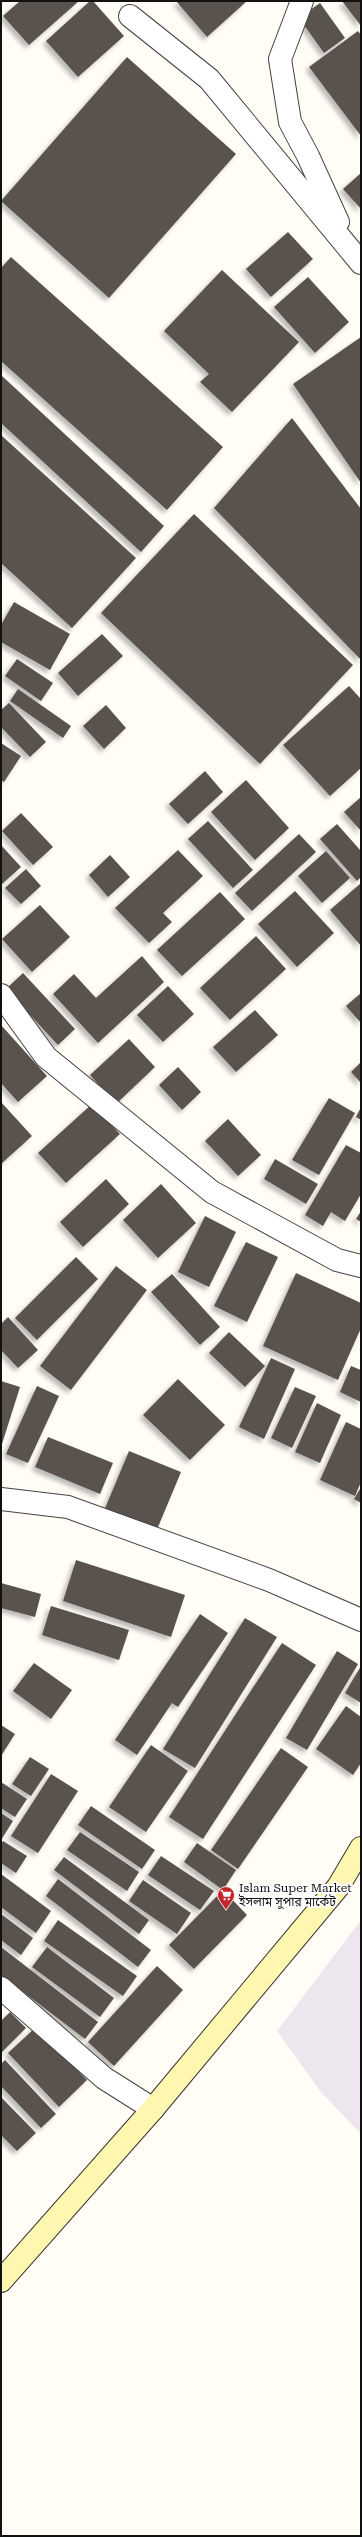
<svg xmlns="http://www.w3.org/2000/svg" width="362" height="2537" font-family="'Roboto Serif','Noto Sans Bengali',serif">
	<style>
		.industrial { fill: #eee6ef }
		.building { fill: #5a524d; filter: url(#shadow) }
		.lines { fill: none; stroke-linecap: round; stroke-linejoin: round }
		.street-casing { stroke: #444; stroke-width: 24 }
		.secondary-casing { stroke: #333; stroke-width: 24 }
		.street { stroke: #fff; stroke-width: 22 }
		.secondary { stroke: #fff6b0; stroke-width: 22 }
		.labels { text-anchor: middle; dominant-baseline: central; stroke-width: 4; stroke-linejoin: round; paint-order: stroke }
		.poi-label { font-size: 12px; fill: #111; stroke: #fff; text-anchor: start }
	</style>
	<defs>
		<filter id="shadow"><feDropShadow dx="-3.5" dy="3.5" stdDeviation="2" flood-color="#0004"/></filter>
	</defs>
	<rect width="100%" height="100%" fill="#fffdf5"/>
	<!-- industrial -->
	<path class="industrial" d="M361,1920V2134L321,2092L277,2031Z"/>
	<!-- building -->
	<g class="building">
		<path d="M20,1H79L29,45L3,16Z"/>
		<path d="M90,1H93L124,36L78,77L46,41Z"/>
		<path d="M176,1H247L207,37Z"/>
		<path d="M342,1H361V26Z"/>
		<path d="M320,3L345,38L324,53L299,18Z"/>
		<path d="M358,31L361,35V136L309,67Z"/>
		<path d="M127,57L236,154L109,298L1,201Z"/>
		<path d="M361,173V209L343,189Z"/>
		<path d="M288,232L313,259L271,297L246,269Z"/>
		<path d="M11,257L223,447L167,510L1,361V268Z"/>
		<path d="M222,270L299,342L232,412L200,382L209,374L164,331Z"/>
		<path d="M308,277L349,322L315,353L274,307Z"/>
		<path d="M361,337V483L293,384Z"/>
		<path d="M1,375L164,526L141,552L1,423Z"/>
		<path d="M292,418L361,509V660L214,508Z"/>
		<path d="M1,435L136,558L72,628L1,563Z"/>
		<path d="M194,514L353,665L260,764L101,613Z"/>
		<path d="M14,602L70,634L50,670L1,642V625Z"/>
		<path d="M102,634L123,656L78,696L58,673Z"/>
		<path d="M17,659L53,683L41,701L5,676Z"/>
		<path d="M349,686L361,699V768L330,796L283,745Z"/>
		<path d="M18,689L71,726L63,738L10,701Z"/>
		<path d="M9,703L46,742L30,757L1,727V710Z"/>
		<path d="M106,705L126,728L104,749L83,726Z"/>
		<path d="M1,743L21,756L4,782L1,780Z"/>
		<path d="M205,771L223,792L188,824L169,804Z"/>
		<path d="M246,780L289,828L255,860L211,812Z"/>
		<path d="M361,797V831L344,812Z"/>
		<path d="M21,813L53,847L33,865L2,831Z"/>
		<path d="M208,821L253,870L233,888L188,839Z"/>
		<path d="M337,824L361,851V877L357,881L320,839Z"/>
		<path d="M299,834L316,852L252,911L235,893Z"/>
		<path d="M1,845L21,867L2,884L1,883Z"/>
		<path d="M178,850L203,876L163,913L172,922L149,943L115,908Z"/>
		<path d="M326,851L350,878L322,903L298,876Z"/>
		<path d="M110,855L130,877L108,897L89,875Z"/>
		<path d="M26,869L41,886L21,904L5,888Z"/>
		<path d="M361,883V946L330,910Z"/>
		<path d="M295,891L334,933L297,967L258,924Z"/>
		<path d="M220,892L245,919L182,976L157,950Z"/>
		<path d="M40,905L70,937L32,972L2,939Z"/>
		<path d="M256,936L286,969L230,1020L200,988Z"/>
		<path d="M142,956L164,982L98,1043L53,994L74,974L96,998Z"/>
		<path d="M23,973L75,1029L58,1045L6,989Z"/>
		<path d="M168,986L194,1014L163,1042L137,1015Z"/>
		<path d="M361,993V1023L346,1006Z"/>
		<path d="M255,1010L278,1035L236,1072L213,1047Z"/>
		<path d="M1,1025L47,1076L18,1102L1,1083Z"/>
		<path d="M129,1039L155,1067L116,1104L90,1075Z"/>
		<path d="M361,1062V1083L351,1072Z"/>
		<path d="M178,1067L201,1092L182,1110L159,1085Z"/>
		<path d="M329,1098L355,1113L319,1175L292,1160Z"/>
		<path d="M1,1102L32,1136L1,1164Z"/>
		<path d="M92,1104L120,1134L66,1183L38,1153Z"/>
		<path d="M361,1107V1120L356,1117Z"/>
		<path d="M228,1119L261,1155L238,1176L205,1141Z"/>
		<path d="M346,1145L361,1153V1194L345,1221L331,1212L323,1226L305,1215Z"/>
		<path d="M275,1159L318,1184L306,1204L264,1179Z"/>
		<path d="M106,1179L129,1204L83,1247L60,1222Z"/>
		<path d="M161,1184L196,1223L158,1258L123,1220Z"/>
		<path d="M361,1211V1222L356,1219Z"/>
		<path d="M205,1216L236,1232L209,1287L178,1272Z"/>
		<path d="M246,1242L278,1257L247,1322L214,1306Z"/>
		<path d="M76,1257L98,1279L37,1340L15,1318Z"/>
		<path d="M116,1266L147,1290L71,1390L40,1366Z"/>
		<path d="M296,1273L361,1303V1328L338,1380L263,1346Z"/>
		<path d="M172,1274L220,1327L200,1345L151,1292Z"/>
		<path d="M8,1317L38,1350L18,1368L1,1350V1324Z"/>
		<path d="M229,1332L265,1366L245,1387L209,1353Z"/>
		<path d="M271,1358L295,1369L264,1439L239,1427Z"/>
		<path d="M351,1366L361,1370V1402L340,1392Z"/>
		<path d="M178,1379L225,1425L190,1460L143,1415Z"/>
		<path d="M1,1381L20,1387L1,1447Z"/>
		<path d="M37,1386L59,1396L28,1463L6,1454Z"/>
		<path d="M295,1387L316,1396L292,1448L271,1438Z"/>
		<path d="M317,1403L341,1415L320,1463L295,1452Z"/>
		<path d="M346,1422L361,1429V1482L355,1496L320,1480Z"/>
		<path d="M48,1437L113,1463L100,1494L35,1467Z"/>
		<path d="M129,1451L181,1472L153,1539L101,1518Z"/>
		<path d="M361,1487V1503L354,1499Z"/>
		<path d="M76,1560L185,1595L171,1637L63,1601Z"/>
		<path d="M1,1583L41,1594L35,1617L1,1608Z"/>
		<path d="M51,1606L129,1630L119,1660L42,1635Z"/>
		<path d="M200,1614L228,1633L178,1707L172,1703L137,1755L115,1740Z"/>
		<path d="M245,1618L277,1637L195,1768L163,1749Z"/>
		<path d="M282,1643L316,1665L203,1839L169,1817Z"/>
		<path d="M337,1651L358,1664L307,1750L286,1738Z"/>
		<path d="M34,1663L72,1690L51,1719L13,1691Z"/>
		<path d="M361,1666V1703L345,1693Z"/>
		<path d="M346,1706L361,1717V1763L353,1775L316,1749Z"/>
		<path d="M1,1725L15,1734L1,1756Z"/>
		<path d="M151,1745L188,1771L146,1832L109,1807Z"/>
		<path d="M281,1748L308,1767L238,1869L211,1850Z"/>
		<path d="M30,1757L49,1769L31,1796L12,1784Z"/>
		<path d="M51,1774L78,1791L38,1853L11,1836Z"/>
		<path d="M1,1782L27,1799L15,1817L1,1808Z"/>
		<path d="M91,1806L155,1850L142,1869L78,1825Z"/>
		<path d="M1,1813L13,1821L1,1840Z"/>
		<path d="M80,1832L139,1872L127,1891L67,1850Z"/>
		<path d="M3,1841L27,1856L16,1873L1,1863V1844Z"/>
		<path d="M197,1843L236,1870L223,1890L184,1862Z"/>
		<path d="M161,1856L214,1891L200,1910L148,1875Z"/>
		<path d="M64,1857L149,1920L139,1934L54,1870Z"/>
		<path d="M1,1874L51,1911L36,1933L1,1907Z"/>
		<path d="M58,1879L151,1950L138,1967L46,1896Z"/>
		<path d="M143,1880L191,1913L177,1934L129,1901Z"/>
		<path d="M223,1890L247,1915L194,1969L169,1945Z"/>
		<path d="M1,1914L33,1938L21,1955L1,1940Z"/>
		<path d="M58,1920L137,1976L123,1996L44,1941Z"/>
		<path d="M1,1947L98,2022L85,2039L1,1975Z"/>
		<path d="M47,1947L114,1998L100,2017L32,1967Z"/>
		<path d="M157,1966L183,1990L114,2066L88,2042Z"/>
		<path d="M10,2012L26,2028L1,2053V2021Z"/>
		<path d="M36,2027L87,2080L59,2107L8,2053Z"/>
		<path d="M5,2060L56,2114L41,2128L1,2086V2064Z"/>
		<path d="M1,2097L36,2133L17,2151L1,2135Z"/>
	</g>
	<g class="lines">
		<!-- street casing -->
		<g class="street-casing">
			<g id="street">
				<path d="M302,1L280,59L290,122L308,156L338,222"/>
				<path d="M130,16L209,79L361,263"/>
				<path d="M1,995L46,1057L212,1192L337,1260L361,1266"/>
				<path d="M1,1499L68,1507L269,1580L361,1620"/>
				<path d="M1,1988L104,2078L153,2109"/>
			</g>
		</g>
		<!-- secondary casing -->
		<g class="secondary-casing">
			<path id="secondary" d="M1,2281L153,2109L338,1887L361,1848"/>
		</g>
		<!-- street -->
		<use href="#street" class="street"/>
		<!-- secondary -->
		<use href="#secondary" class="secondary"/>
	</g>
	<!-- icons -->
	<defs>
		<g id="supermarket-pin" transform="scale(0.9)"><path d="M0 17L-7.5 6A9.5 9.5 0 1 1 7.5 6Z" fill="#c4262e" stroke="#fff"/><path d="M-6-5.5h2.5l.6 2H6L4.5 2H-2.5L-4.4-4H-6ZM-1.5 3.2a1.3 1.3 0 1 0 .1 0ZM3 3.2a1.3 1.3 0 1 0 .1 0Z" fill="#fff"/></g>
	</defs>
	<g fill-rule="evenodd">
		<use href="#supermarket-pin" x="226" y="1895"/>
	</g>
	<g class="labels">
		<!-- poi labels -->
		<g class="poi-label">
			<text x="239" y="1888">Islam Super Market<tspan x="239" dy="14">ইসলাম সুপার মার্কেট</tspan></text>
		</g>
	</g>
	<!-- border -->
	<rect width="362" height="2537" fill="none" stroke="#111111" stroke-width="4"/>
</svg>
